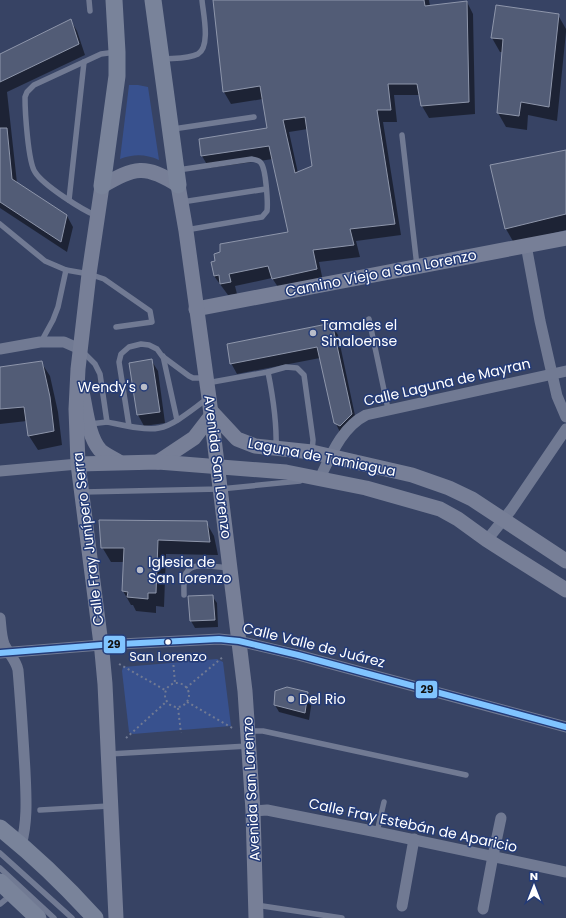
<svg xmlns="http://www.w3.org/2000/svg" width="566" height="918" font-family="Poppins,sans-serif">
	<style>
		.green { fill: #38518e }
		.shadow { fill: #0007; fill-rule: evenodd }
		.building { fill: #525c76; stroke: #8e96ab; fill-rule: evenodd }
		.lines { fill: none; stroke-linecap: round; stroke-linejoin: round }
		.path { stroke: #717a93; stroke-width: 2; stroke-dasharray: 2 3; stroke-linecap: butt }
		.lane { stroke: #717a93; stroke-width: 5.5 }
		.street { stroke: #717a93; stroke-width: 11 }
		.secondary { stroke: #777f97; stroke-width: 15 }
		.primary { stroke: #79839a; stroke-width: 17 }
		.bus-1-casing { stroke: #243b77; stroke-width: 9 }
		.bus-1 { stroke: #80c4ff; stroke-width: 6 }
		.poi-dot { fill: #b9bdc9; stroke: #243b77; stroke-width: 1.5 }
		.bus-dot { fill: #fff; stroke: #243b77; stroke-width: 1.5 }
		.labels { text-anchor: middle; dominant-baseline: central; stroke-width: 3; stroke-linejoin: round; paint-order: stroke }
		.bus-label { font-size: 13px; fill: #fff; stroke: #243b77 }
		.street-label { font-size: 14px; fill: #fff; stroke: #243b77 }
		.poi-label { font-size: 14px; fill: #fff; stroke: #243b77; text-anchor: start }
		.line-badge { stroke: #243b77; stroke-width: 1.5 }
		.pale-badge-label { font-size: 11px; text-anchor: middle; font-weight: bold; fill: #111 }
	</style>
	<rect width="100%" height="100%" fill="#374364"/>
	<!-- green -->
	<g class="green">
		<path d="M129,85H138L148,87L159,160C145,154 134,154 120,159Z"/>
		<path d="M217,659L223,662L231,726L133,734L129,732L122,671L123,667Z"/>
	</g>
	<!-- shadow -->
	<g class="shadow">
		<path d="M214,0H429L430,6L467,2L473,14L475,114L429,118L422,106L420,95H394L397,122H383L401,235L356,241L360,257L319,262L323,281L280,290L272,278L235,286L237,294L228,295L214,276L289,232L273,159L209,168L202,156L268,129L263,99L231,104L224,92ZM308,129L313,167L298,173L289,132Z"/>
		<path d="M558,15L566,29V32L557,121L528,115L527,130L506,127L498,113L503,52H500L492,38Z"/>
		<path d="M71,21L77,31L85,55L7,92L17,183L67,216L73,227L67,252L0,208V56Z"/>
		<path d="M566,151V230L514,243L506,229L491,166Z"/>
		<path d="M331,324L338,335L357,425L341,434L335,422L320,358L237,374L231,363Z"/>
		<path d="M151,360L158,371L165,423L144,426L138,415Z"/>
		<path d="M41,362L50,376L58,412L62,445L38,450L29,436L27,421L0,424V368Z"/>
		<path d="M206,522L214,536L218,555L166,554L164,607L156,606V613L136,611L133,605H131L123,591L124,562H111L102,547Z"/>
		<path d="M212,596L217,603L218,627L195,628L191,621Z"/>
		<path d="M308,693L312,700L309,720L279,712L275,705Z"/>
	</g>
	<!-- building -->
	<g class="building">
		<path d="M213,0H424L425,6L467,1L469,102L421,106L417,84H388L391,110H377L395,224L350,229L354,245L313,250L317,269L272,279L268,266L229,274L231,282L220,284L219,275L214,276L211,262L215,261L214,254L220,252V244L288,232L269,146L201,156L199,139L267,128L260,86L223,92ZM305,117L312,166L295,173L283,120Z"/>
		<path d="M496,5L559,14L549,107L521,102L519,116L497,113L503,39L491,38Z"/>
		<path d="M71,19L79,44L0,82V54Z"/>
		<path d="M0,128H7L12,179L67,215L61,242L0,202Z"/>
		<path d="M566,150V214L505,229L490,165Z"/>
		<path d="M332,323L352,414L340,426L334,423L317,347L230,364L227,344Z"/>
		<path d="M152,359L160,412L137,415L129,363Z"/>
		<path d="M42,361L50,397L54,431L28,436L24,407L0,409V367Z"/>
		<path d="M99,520L207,521L210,542L158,540L156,593H148V599L127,597L128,592L122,591L124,548H101Z"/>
		<path d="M213,595L215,620L190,621L188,596Z"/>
		<path d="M287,687L308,692L305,713L274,705L275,691Z"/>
	</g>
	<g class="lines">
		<!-- path -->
		<g class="path">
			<path d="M173,660L175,683"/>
			<path d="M119,664L165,690"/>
			<circle cx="177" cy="695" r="12"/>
			<path d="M186,688L224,656"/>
			<path d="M187,702L234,729"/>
			<path d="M178,708L181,733"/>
			<path d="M126,738L166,702"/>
		</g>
		<!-- lane -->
		<g class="lane">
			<path d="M89,0L90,11"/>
			<path d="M164,59C174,58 188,59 198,54C211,46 203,13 202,0"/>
			<path d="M173,129L254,117"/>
			<path d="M402,135L417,266"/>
			<path d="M178,170L252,159C255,160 259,160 261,163C266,169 268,203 267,211L262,217L186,230"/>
			<path d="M69,200L84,62"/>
			<path d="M182,202L266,189"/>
			<path d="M97,216C82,210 43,185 35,172C28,162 25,111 25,97L27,92L34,85L101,54L116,52"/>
			<path d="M0,224L45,261L66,270L89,274L104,279L150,311L152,322L116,327"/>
			<path d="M369,319L388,409"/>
			<path d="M41,342L53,320L58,307L66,270"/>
			<path d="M83,352L95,364L100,374L107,422C122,425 145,431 159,428C175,425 194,408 207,399"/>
			<path d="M163,356L177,420"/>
			<path d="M268,372C273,397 277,422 276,447"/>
			<path d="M207,383L268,372L286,367L297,368L304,375L313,440L312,452"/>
			<path d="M90,424L107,422"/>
			<path d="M129,426L119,362L121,354L129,347L141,344L149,345L157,349L162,356L189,376L193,378H206"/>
			<path d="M83,492L220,489L300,481"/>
			<path d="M184,595C184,588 183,579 186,573C191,561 218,567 229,568"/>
			<path d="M249,731H263L466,775"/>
			<path d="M109,754L248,746"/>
			<path d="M40,810L109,806"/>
			<path d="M377,832L384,802"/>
			<path d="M0,853L72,918"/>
			<path d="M0,868L54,918"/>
			<path d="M0,904L11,895"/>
			<path d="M256,905L342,918"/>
		</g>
		<!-- street -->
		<g class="street">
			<path d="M526,245L540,321L557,396L566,417"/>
			<path d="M0,349L40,342H64L80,349"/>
			<path d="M0,471L78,464"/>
			<path d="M320,478C331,455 342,427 366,415L566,371"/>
			<path d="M487,540L511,510L566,429"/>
			<path d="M0,618C1,626 1,636 4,644C8,653 16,660 18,670C21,704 23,737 25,771C26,795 28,821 21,845"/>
			<path d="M0,653L101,645L219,639L239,641L298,655L566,727"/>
			<path d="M253,811L267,810L377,832L566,872"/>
			<path d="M402,906L414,839"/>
			<path d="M483,909L493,856L501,818"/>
		</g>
		<!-- secondary -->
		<g class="secondary">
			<path d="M196,309L566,238"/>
			<path d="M82,392C86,409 88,436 100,450C105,455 113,458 119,462"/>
			<path d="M211,411L237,439L255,446L312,452L412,475L449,488L472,499L566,561"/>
			<path d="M158,462L194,438L211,416"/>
			<path d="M78,464L158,462L286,472L366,488L440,509L458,519L487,540L566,590"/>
			<path d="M116,918L105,684L102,652L78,464L76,409L78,369L89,274L102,186C135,167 145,164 178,185L186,231L209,398L245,691L253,811L256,918"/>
		</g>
		<!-- primary -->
		<g class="primary">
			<path d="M153,0L178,185"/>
			<path d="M102,186L117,76V52L114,0"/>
			<path d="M0,828C34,855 66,886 95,918"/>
			<path d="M0,882L38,918"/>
		</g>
		<!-- bus-1 casing -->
		<g class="bus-1-casing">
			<path id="bus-1" d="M0,653L101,645L219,639L239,641L298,655L566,727"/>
		</g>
		<!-- bus-1 -->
		<use href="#bus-1" class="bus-1"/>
	</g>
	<!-- markers -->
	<g class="poi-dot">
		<circle cx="313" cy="333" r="4"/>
		<circle cx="144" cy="387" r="4"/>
		<circle cx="140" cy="570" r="4"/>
		<circle cx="291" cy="699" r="4"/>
	</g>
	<circle class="bus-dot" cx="168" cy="642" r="3.5"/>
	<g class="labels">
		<!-- bus labels -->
		<g class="bus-label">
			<text x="168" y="656">San Lorenzo</text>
		</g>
		<!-- street labels -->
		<g class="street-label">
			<text transform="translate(381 273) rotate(-11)">Camino Viejo a San Lorenzo</text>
			<text transform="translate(447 382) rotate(-13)">Calle Laguna de Mayran</text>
			<text transform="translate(322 457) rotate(11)">Laguna de Tamiagua</text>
			<text transform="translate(218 467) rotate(83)">Avenida San Lorenzo</text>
			<text transform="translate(88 539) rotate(-97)">Calle Fray Junípero Serra</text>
			<text transform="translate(314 645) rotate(14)">Calle Valle de Juárez</text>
			<text transform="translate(251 789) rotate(-93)">Avenida San Lorenzo</text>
			<text transform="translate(413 825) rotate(12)">Calle Fray Estebán de Aparicio</text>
		</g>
		<!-- poi labels -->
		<g class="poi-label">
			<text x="321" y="325">Tamales el<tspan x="321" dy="16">Sinaloense</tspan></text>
			<text x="136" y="387" text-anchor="end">Wendy's</text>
			<text x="148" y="562">Iglesia de<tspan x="148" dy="16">San Lorenzo</tspan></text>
			<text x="299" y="699">Del Rio</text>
		</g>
	</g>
	<g class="line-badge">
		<rect x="103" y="635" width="23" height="19" rx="4" fill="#80c4ff"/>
		<rect x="415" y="680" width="23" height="19" rx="4" fill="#80c4ff"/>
	</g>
	<g class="pale-badge-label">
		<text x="114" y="648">29</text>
		<text x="427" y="693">29</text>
	</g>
	<!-- north arrow -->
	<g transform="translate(534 886)" stroke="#243b77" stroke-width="3" paint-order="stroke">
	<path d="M0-3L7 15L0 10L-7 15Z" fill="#ffffff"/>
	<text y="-6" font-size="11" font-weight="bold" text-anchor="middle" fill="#ffffff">N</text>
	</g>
</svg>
